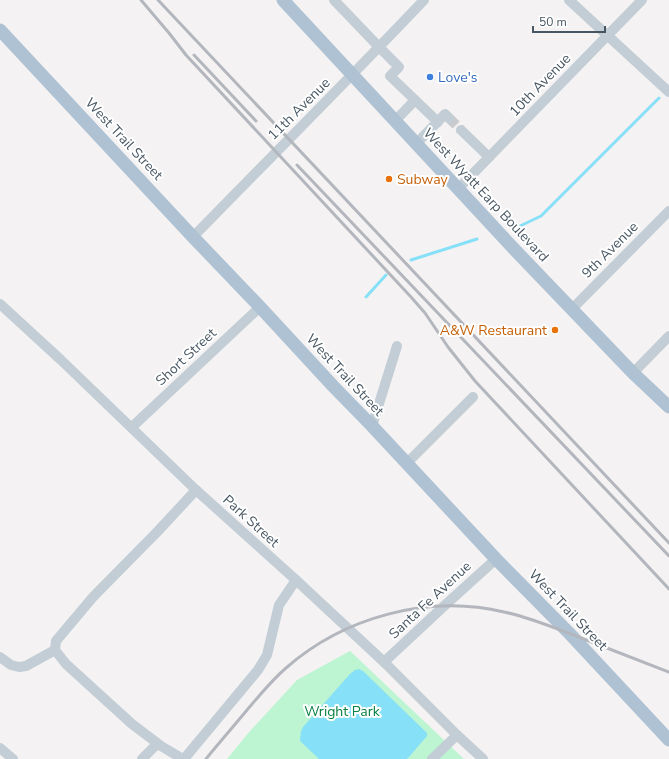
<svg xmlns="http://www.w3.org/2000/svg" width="669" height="759" font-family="'Nunito Sans',sans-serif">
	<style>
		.green { fill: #bdf5d2 }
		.water { fill: #86e0f7 }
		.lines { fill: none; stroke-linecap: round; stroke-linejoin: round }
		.stream { stroke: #86e0f7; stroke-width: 3 }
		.minor-tunnel { stroke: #c9cbce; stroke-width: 10; stroke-dasharray: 10 5; stroke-linecap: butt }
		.minor { stroke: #c2cdd5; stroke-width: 10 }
		.major { stroke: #afc2d3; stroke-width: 13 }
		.rail { stroke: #b3b7bd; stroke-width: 3 }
		.shop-dot { fill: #3f7fe0; stroke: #fff; stroke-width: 1.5 }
		.food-dot { fill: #e8710a; stroke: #fff; stroke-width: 1.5 }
		.labels { text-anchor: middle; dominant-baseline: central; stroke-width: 4; stroke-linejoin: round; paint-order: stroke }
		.shop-label { font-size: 14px; fill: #366cbe; stroke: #fff; text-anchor: start }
		.street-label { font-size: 14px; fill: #475662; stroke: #fff }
		.food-label { font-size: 14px; fill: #c56008; stroke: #fff; text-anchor: start }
		.park-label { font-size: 14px; fill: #0c8246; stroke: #fff }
	</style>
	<rect width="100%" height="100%" fill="#f4f2f2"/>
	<!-- green -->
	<path class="green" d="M350,651L464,759H227L250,731L297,680Z"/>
	<!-- water -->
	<path class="water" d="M359,669L363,671L427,733V736L409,757L407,759H319L300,741L301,731L303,727L350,674L355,670Z"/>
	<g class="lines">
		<!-- stream -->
		<g class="stream">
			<path d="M520,226L541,216L659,98"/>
			<path d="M411,260L477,239"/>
			<path d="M366,297L386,275"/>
		</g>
		<!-- minor-tunnel -->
		<path class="minor-tunnel" d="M449,118L461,130"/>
		<!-- minor -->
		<g class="minor">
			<path d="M334,0L379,47L399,67L390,76L438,122"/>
			<path d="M569,0L669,92"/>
			<path d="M395,121L415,100"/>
			<path d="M461,130L489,157"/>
			<path d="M416,144L445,114L449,118"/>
			<path d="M458,189L642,0"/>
			<path d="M193,237C270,158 348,80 424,0"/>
			<path d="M0,304L61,360L196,490L296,580L384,662L457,735L483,759"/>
			<path d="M572,309L669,211"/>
			<path d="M633,373L669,336"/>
			<path d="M372,426L397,346"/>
			<path d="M132,427L260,307"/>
			<path d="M406,464L473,397"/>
			<path d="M0,657L11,665L19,667L26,666L55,650"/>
			<path d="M384,662L443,607L496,559"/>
			<path d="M0,748L13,759"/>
			<path d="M142,759L157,744"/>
			<path d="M183,759L161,746L132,724L66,664L55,650L56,641L93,597L158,531L196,490"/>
			<path d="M184,759L258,670L267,655L279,605L296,580"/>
			<path d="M432,759L457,735"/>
		</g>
		<!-- major -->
		<g class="major">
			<path d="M283,0L515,250L633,373L669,407"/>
			<path d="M0,30L193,237L260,307L333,386L372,426L496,559L570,634L669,740"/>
		</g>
		<!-- rail -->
		<g class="rail">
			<path d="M141,0L169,33L186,55L411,297L425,313L448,347L475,381L669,589"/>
			<path d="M158,0L669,543"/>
			<path d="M194,55L256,121"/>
			<path d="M297,165L669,556"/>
			<path d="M206,759C219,743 233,727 247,710C259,696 271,681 286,668C344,617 428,594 504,612C529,617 552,627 576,636C607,648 638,660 669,672"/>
		</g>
	</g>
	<!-- markers -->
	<circle class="shop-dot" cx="430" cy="77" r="4"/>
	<g class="food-dot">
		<circle cx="389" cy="179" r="4"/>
		<circle cx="555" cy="330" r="4"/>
	</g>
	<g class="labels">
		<!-- shop labels -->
		<g class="shop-label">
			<text x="438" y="77">Love's</text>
		</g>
		<!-- street labels -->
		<g class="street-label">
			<text transform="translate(540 85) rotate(-46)">10th Avenue</text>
			<text transform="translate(299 109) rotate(-45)">11th Avenue</text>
			<text transform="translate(124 139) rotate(47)">West Trail Street</text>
			<text transform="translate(486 195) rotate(47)">West Wyatt Earp Boulevard</text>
			<text transform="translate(610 250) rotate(-45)">9th Avenue</text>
			<text transform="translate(186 357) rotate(-43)">Short Street</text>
			<text transform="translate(345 375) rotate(47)">West Trail Street</text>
			<text transform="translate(251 521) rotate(42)">Park Street</text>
			<text transform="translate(430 600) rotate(-43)">Santa Fe Avenue</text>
			<text transform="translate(568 610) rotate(46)">West Trail Street</text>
		</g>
		<!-- food labels -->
		<g class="food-label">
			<text x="397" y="179">Subway</text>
			<text x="547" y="330" text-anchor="end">A&amp;W Restaurant</text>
		</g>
		<!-- park labels -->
		<g class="park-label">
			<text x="342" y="711">Wright Park</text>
		</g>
	</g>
	<!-- scale -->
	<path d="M533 26v6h72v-6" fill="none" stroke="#475662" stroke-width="2"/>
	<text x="539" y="26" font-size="12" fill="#475662" stroke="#ffffff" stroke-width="3" paint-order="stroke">50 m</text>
</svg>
